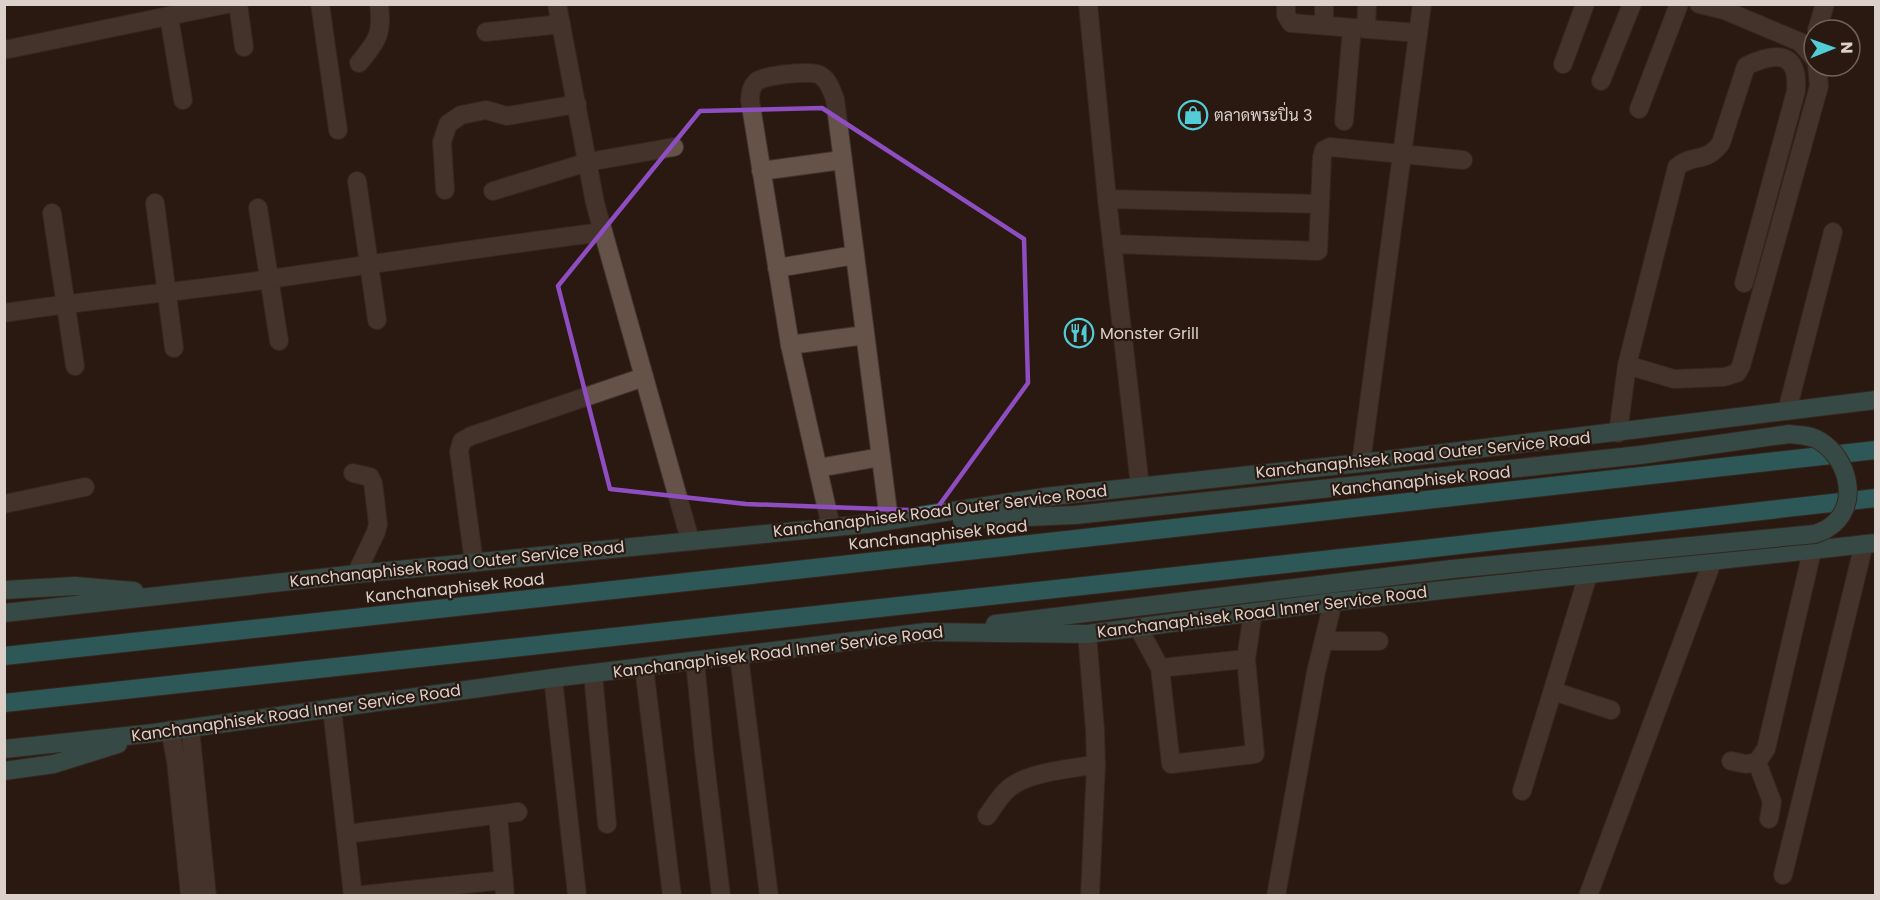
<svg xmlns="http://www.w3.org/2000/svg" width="1880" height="900" font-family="Poppins,Sarabun,sans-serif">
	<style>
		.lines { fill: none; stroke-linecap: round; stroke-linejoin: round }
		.minor-casing { stroke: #423531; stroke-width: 20 }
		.major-casing { stroke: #423531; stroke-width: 20 }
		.highway-casing { stroke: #423531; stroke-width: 20 }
		.minor { stroke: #655249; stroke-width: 18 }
		.major { stroke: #468486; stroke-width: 18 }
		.highway { stroke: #32a5ae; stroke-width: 18 }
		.major-bridge-casing { stroke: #423531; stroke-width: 20; stroke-linecap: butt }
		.major-bridge { stroke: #468486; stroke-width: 18 }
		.marked { fill: none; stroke: #8e4dc1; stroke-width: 4.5; stroke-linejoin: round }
		.labels { text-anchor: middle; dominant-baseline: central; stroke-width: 4.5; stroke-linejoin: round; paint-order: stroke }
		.poi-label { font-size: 16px; fill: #dcd0cb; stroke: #291911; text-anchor: start }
		.street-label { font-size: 16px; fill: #dcd0cb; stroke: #291911 }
	</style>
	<rect width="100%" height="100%" fill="#291911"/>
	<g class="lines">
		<!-- minor casing -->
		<g class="minor-casing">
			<g id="minor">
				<path d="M238,4L244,47"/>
				<path d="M320,4L338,130"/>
				<path d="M557,4L595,203L690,540"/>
				<path d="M1088,4L1107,199L1140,486"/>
				<path d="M1286,4V15L1291,23L1418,33"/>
				<path d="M1699,4L1724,10L1800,42L1814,58"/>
				<path d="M169,17L183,100"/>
				<path d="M1324,25V4"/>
				<path d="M1366,29L1367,4"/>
				<path d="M1817,30L1825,4"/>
				<path d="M486,32L561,24"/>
				<path d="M4,50L227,4"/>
				<path d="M359,63C377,41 383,34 379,4"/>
				<path d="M1563,64L1585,4"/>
				<path d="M1601,81L1632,4"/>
				<path d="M1639,109L1679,4"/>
				<path d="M1344,121L1352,28"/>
				<path d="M761,171L842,160"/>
				<path d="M357,181L377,320"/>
				<path d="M445,190L442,142L448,124L461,115L486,110L507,116L577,104"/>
				<path d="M493,191L588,162L674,147"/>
				<path d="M1107,199L1320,204"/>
				<path d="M155,203L174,348"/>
				<path d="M258,208L279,341"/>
				<path d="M52,213L75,366"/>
				<path d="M1112,244L1318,251L1322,157L1324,150L1330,147L1463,160"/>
				<path d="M777,268L855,255"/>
				<path d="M4,313C93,299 182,292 270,279C381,263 492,246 603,232"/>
				<path d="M790,345L865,335"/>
				<path d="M1627,365L1677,167C1693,153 1706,164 1721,143L1746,66C1775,52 1799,50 1796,91L1744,283"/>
				<path d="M1787,411L1833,232"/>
				<path d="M1618,433L1627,365L1674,379L1724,377L1737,373L1741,366L1819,86L1817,66"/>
				<path d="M1361,463L1422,4"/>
				<path d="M818,468L881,457"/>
				<path d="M353,473L370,477L373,483L378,524L376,532L356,574"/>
				<path d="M4,504L85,487"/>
				<path d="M831,527L790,345L750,100C750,94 751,87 756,82C763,75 811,70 820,75C829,80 831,90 835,99L889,520"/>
				<path d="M474,563L459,451L462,441L471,436L644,377"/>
				<path d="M1138,627L1160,668L1171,764L1255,754L1246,659L1253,612"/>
				<path d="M1087,634L1095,730L1096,764L1090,896"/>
				<path d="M1324,641H1379"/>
				<path d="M739,656L769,896"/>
				<path d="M695,661L704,753L721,896"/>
				<path d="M644,667L672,896"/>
				<path d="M1160,668L1246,659"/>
				<path d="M593,674L607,824"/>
				<path d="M553,678L577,895"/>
				<path d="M1553,691L1611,710"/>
				<path d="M332,708L353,896L504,880"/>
				<path d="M190,728L207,896"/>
				<path d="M170,730L176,761L190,896"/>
				<path d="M1731,761L1746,764L1757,762L1766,749L1812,551"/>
				<path d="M1757,762L1772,802L1769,819"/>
				<path d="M1522,791L1588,575"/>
				<path d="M498,815L505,896"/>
				<path d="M987,816C993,808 999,797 1007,790C1027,771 1069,770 1096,764"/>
				<path d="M347,834L518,812"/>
				<path d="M1783,875L1864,544"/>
				<path d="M1276,896L1316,672L1333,602"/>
				<path d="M1588,896L1712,562"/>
			</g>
		</g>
		<!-- major casing -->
		<g class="major-casing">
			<g id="major">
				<path d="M962,520L1075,515L1444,476"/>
				<path d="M4,590L75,586L134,591"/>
				<path d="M4,613L356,574L867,524L1044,497L1361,463L1876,400"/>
				<path d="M995,624L1452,569"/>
				<path d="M4,749L154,733L553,678L926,632L1087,634L1333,602L1876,543"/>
				<path d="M4,771L54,764L118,744"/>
			</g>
		</g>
		<!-- highway casing -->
		<g class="highway-casing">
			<g id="highway">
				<path d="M4,656L751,575L1876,450"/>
				<path d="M4,703L1433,548L1876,498"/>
			</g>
		</g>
		<!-- minor -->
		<use href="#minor" class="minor"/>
		<!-- major -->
		<use href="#major" class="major"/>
		<!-- highway -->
		<use href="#highway" class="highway"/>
		<!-- major-bridge casing -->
		<g class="major-bridge-casing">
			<path id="major-bridge" d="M1444,476L1640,455L1789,434C1799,435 1811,435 1820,441C1849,459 1861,507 1828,528C1824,531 1819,532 1815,534L1452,569"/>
		</g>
		<!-- major-bridge -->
		<use href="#major-bridge" class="major-bridge"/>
	</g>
	<!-- marked area -->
	<path d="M0 0H1880V900H0ZM822,108L1024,239L1028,383L935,511L746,504L610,489L558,286L700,111Z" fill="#291911" fill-opacity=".55" fill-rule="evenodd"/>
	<path class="marked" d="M822,108L1024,239L1028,383L935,511L746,504L610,489L558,286L700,111Z"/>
	<!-- icons -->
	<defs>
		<g id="shop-ring" transform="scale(1.5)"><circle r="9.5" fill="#291911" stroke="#52ccd6" stroke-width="1.5"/><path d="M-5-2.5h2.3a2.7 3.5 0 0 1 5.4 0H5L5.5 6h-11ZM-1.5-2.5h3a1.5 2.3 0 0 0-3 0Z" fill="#52ccd6"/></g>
		<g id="restaurant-ring" transform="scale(1.5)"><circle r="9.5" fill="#291911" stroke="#52ccd6" stroke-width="1.5"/><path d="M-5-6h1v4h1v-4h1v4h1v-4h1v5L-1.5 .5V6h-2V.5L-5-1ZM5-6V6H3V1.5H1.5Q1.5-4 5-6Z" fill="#52ccd6"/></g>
	</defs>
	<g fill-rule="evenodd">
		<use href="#shop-ring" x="1193" y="115"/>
		<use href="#restaurant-ring" x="1079" y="333"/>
	</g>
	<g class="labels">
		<!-- poi labels -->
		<g class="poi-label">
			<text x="1214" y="115">ตลาดพระปิ่น 3</text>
			<text x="1100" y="333">Monster Grill</text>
		</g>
		<!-- street labels -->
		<g class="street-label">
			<text transform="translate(1423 455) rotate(-6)">Kanchanaphisek Road Outer Service Road</text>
			<text transform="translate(1421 481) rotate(-6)">Kanchanaphisek Road</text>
			<text transform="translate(940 511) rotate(-7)">Kanchanaphisek Road Outer Service Road</text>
			<text transform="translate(938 535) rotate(-6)">Kanchanaphisek Road</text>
			<text transform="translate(457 564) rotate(-6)">Kanchanaphisek Road Outer Service Road</text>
			<text transform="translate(455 588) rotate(-6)">Kanchanaphisek Road</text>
			<text transform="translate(1262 612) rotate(-7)">Kanchanaphisek Road Inner Service Road</text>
			<text transform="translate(778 652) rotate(-7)">Kanchanaphisek Road Inner Service Road</text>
			<text transform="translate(296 713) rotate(-8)">Kanchanaphisek Road Inner Service Road</text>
		</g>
	</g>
	<!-- border -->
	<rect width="1880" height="900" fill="none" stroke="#dcd0cb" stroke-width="12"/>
	<!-- north arrow -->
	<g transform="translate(1832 48) rotate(89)"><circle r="28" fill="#291911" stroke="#71625b" stroke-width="1.5"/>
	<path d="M0-4.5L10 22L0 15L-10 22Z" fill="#52ccd6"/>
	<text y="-9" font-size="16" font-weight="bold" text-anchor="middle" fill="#dcd0cb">N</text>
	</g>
</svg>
